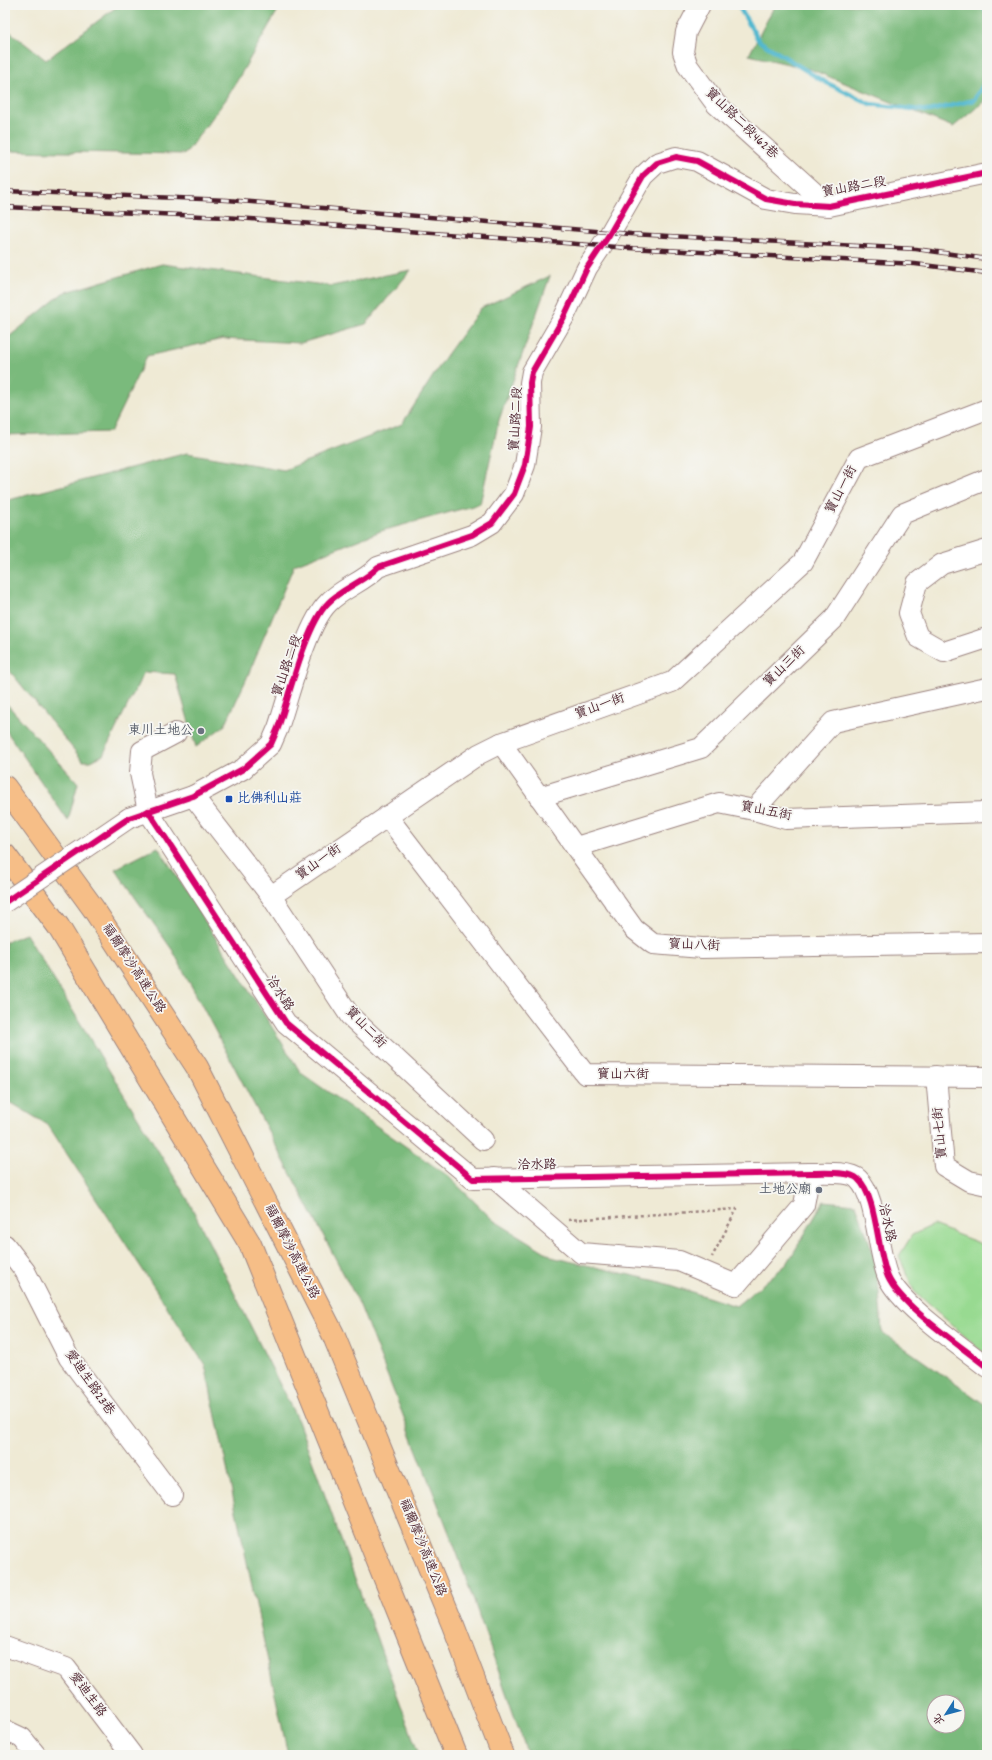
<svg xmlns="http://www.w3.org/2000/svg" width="992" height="1760" font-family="Dekko,'LXGW WenKai TC',sans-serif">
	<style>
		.green { fill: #98da91; stroke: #717c5e }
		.forest { fill: #7aba7b; stroke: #626c53; fill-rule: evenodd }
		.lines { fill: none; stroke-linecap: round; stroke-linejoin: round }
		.stream { stroke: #51b8cf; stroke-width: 4.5 }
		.minor-casing { stroke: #9c8480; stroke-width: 22 }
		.highway-casing { stroke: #9c8480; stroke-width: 24 }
		.path { stroke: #9c8480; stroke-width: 2.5; stroke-dasharray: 3 3; stroke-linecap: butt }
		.minor { stroke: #fff; stroke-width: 20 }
		.highway { stroke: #f6be87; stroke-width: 22 }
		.rail-casing { stroke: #4a1f2b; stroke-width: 4.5 }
		.rail { stroke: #f6f6f2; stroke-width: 3; stroke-dasharray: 9; stroke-linecap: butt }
		.minor-bridge-casing { stroke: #9c8480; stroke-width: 22; stroke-linecap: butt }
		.minor-bridge { stroke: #fff; stroke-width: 20 }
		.cycleway-casing { stroke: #f6f6f2; stroke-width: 8 }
		.cycleway { stroke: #d6006c; stroke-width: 6 }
		.worship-dot { fill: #6b7280; stroke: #f6f6f2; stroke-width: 1.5 }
		.transit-dot { fill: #1a4fb4; stroke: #f6f6f2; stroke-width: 1.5 }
		.labels { text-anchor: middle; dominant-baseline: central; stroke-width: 3.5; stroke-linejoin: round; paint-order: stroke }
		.street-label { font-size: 13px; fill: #4a1f2b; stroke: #f6f6f2 }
		.worship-label { font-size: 13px; fill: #5b616d; stroke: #f6f6f2; text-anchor: end }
		.transit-label { font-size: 13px; fill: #164399; stroke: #f6f6f2; text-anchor: start }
	</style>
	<rect width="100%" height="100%" fill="#f6f6f2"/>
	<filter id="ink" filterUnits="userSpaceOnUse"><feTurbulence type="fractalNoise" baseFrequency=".025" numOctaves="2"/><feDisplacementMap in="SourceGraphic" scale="8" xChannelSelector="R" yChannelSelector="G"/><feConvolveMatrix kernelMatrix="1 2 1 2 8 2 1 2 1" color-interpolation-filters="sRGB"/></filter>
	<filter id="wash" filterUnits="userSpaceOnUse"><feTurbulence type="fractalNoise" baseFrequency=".012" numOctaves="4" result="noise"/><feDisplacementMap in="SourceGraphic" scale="16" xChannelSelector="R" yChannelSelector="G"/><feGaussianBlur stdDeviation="0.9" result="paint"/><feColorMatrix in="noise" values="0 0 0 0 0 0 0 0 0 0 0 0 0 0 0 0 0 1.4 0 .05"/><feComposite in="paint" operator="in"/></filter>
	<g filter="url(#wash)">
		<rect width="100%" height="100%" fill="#efead5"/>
		<!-- green -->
		<path class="green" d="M933,1225L987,1246V1356L914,1291L899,1256L912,1235Z"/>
		<!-- forest -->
		<g class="forest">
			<path d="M119,5H281L227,98L185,154L5,151V28L46,60Z"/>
			<path d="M775,5H987V99L953,127L810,69L749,55Z"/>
			<path d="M162,264L332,286L411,270L366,324L301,343L223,339L147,356L110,432L5,435V340L63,293Z"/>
			<path d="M550,276L499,420L480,504L381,531L294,565L246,680L225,725L196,747L175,674L144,672L103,755L91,761H83L5,665V501L187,453L284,470L402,424L446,356L481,308Z"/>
			<path d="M5,702L78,783L68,821L5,729Z"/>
			<path d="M158,847L301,1073L448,1176L493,1220L555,1258L657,1281L736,1306L787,1264L824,1201L856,1204L877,1264L882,1332L987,1406V1755H528L457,1553L359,1303L173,951L115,869ZM934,1702H958V1726H934Z"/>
			<path d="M26,934L187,1198L298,1421L419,1755H288L205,1365L48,1125L5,1099V942Z"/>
		</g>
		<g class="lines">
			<!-- stream -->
			<g class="stream">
				<path d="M738,5L759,41L823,81L870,104L929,111L974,100L987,79"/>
				<path d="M983,5L987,12"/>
			</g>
		</g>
	</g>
	<g filter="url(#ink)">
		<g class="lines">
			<!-- minor casing -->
			<g class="minor-casing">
				<g id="minor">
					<path d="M700,5L686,32L683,52L688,66L716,104L829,206"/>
					<path d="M987,550L942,564L917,583L909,613L918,637L944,652L987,638"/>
					<path d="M176,733L142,751L140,773L148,811L286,1023L473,1179L810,1173C822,1173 850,1171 858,1179C877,1196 877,1252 888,1277C901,1306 961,1346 987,1367"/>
					<path d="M501,743L634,929L653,944L702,948L987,943"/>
					<path d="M193,796L271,896L479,754L501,743L672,682L803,562L859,458L987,409"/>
					<path d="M539,797L701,748L834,619L902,514L987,479"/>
					<path d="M754,810L833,722L987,688"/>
					<path d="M387,816L585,1074L987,1077"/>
					<path d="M129,818L193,796L243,769L271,744L278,728C289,696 306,625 328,603C342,588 364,582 378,567L472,535L492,523L514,494L525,465L531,427L530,383L532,372L564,317L587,268L609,235L643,176L657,163L676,157L697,161L766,199L795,204L829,206L987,173"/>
					<path d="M576,847L719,803L754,810L786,819L987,812"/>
					<path d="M271,896L350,1016L483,1140"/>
					<path d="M936,1076L944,1166L969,1181L987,1185"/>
					<path d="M494,1178L581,1253L679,1261L736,1285L804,1205L810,1173"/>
					<path d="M5,1245L25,1271L69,1358L172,1495"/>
					<path d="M5,1646L66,1668L132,1755"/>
					<path d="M5,1730L22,1738L36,1755"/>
				</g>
			</g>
			<!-- highway casing -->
			<g class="highway-casing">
				<g id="highway">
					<path d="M5,787L93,908L197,1067L333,1334L453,1625L503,1755"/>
					<path d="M5,855L58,926L250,1244L456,1755"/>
				</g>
			</g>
			<!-- path -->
			<path class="path" d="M568,1220L737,1209L712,1257"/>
			<!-- minor -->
			<use href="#minor" class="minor"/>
			<!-- highway -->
			<use href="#highway" class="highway"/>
			<!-- rail casing -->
			<g class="rail-casing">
				<g id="rail">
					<path d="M5,191L227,200L631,234L916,249L987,259"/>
					<path d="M5,207L224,217L629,248L915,264L987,273"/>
				</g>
			</g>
			<!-- rail -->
			<use href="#rail" class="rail"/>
			<!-- minor-bridge casing -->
			<g class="minor-bridge-casing">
				<path id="minor-bridge" d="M5,902L129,818"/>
			</g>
			<!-- minor-bridge -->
			<use href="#minor-bridge" class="minor-bridge"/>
			<!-- cycleway casing -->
			<g class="cycleway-casing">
				<g id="cycleway">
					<path d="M148,811L286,1023L473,1179L810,1173C822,1173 850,1171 858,1179C877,1196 877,1252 888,1277C901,1306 961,1346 987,1367"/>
					<path d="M5,902L129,818L193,796L243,769L271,744L278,728C289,696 306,625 328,603C342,588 364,582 378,567L472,535L492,523L514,494L525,465L531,427L530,383L532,372L564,317L587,268L609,235L643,176L657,163L676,157L697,161L766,199L795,204L829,206L987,173"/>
				</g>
			</g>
			<!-- cycleway -->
			<use href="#cycleway" class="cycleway"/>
		</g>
	</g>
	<!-- markers -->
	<g class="worship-dot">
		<circle cx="201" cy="731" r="4"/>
		<circle cx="819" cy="1190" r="4"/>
	</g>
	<rect class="transit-dot" x="225" y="795" width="8" height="8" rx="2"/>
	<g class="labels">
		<!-- street labels -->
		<g class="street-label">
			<text transform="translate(741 124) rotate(44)">寶山路二段462巷</text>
			<text transform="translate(854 188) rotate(-10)">寶山路二段</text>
			<text transform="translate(517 419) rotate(-87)">寶山路二段</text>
			<text transform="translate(842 490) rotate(-62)">寶山一街</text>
			<text transform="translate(288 666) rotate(-71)">寶山路二段</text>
			<text transform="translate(785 667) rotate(-44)">寶山三街</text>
			<text transform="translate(600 707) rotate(-20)">寶山一街</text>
			<text transform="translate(766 812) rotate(11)">寶山五街</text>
			<text transform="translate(319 863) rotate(-35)">寶山一街</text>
			<text transform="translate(694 946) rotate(2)">寶山八街</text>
			<text transform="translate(133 969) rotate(57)">福爾摩沙高速公路</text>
			<text transform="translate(279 994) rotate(57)">洽水路</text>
			<text transform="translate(365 1028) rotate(46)">寶山二街</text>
			<text x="623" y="1075">寶山六街</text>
			<text transform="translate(941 1133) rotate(-95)">寶山七街</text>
			<text transform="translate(537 1166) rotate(-1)">洽水路</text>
			<text transform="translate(886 1223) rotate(78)">洽水路</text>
			<text transform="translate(291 1252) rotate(63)">福爾摩沙高速公路</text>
			<text transform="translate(89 1383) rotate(55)">愛迪生路23巷</text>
			<text transform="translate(422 1548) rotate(68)">福爾摩沙高速公路</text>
			<text transform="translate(87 1695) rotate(53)">愛迪生路</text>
		</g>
		<!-- worship labels -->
		<g class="worship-label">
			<text x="193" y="731">東川土地公</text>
			<text x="811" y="1190">土地公廟</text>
		</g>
		<!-- transit labels -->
		<g class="transit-label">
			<text x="237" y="799">比佛利山莊</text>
		</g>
	</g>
	<!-- margin -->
	<rect width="992" height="1760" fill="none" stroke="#f6f6f2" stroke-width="20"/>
	<!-- north arrow -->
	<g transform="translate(946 1714) rotate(234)"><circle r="19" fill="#f6f6f2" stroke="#b1a0a2"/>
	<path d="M0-3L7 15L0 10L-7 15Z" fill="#1f6fb2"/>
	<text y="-6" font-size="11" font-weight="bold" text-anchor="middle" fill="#4a1f2b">北</text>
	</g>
</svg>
